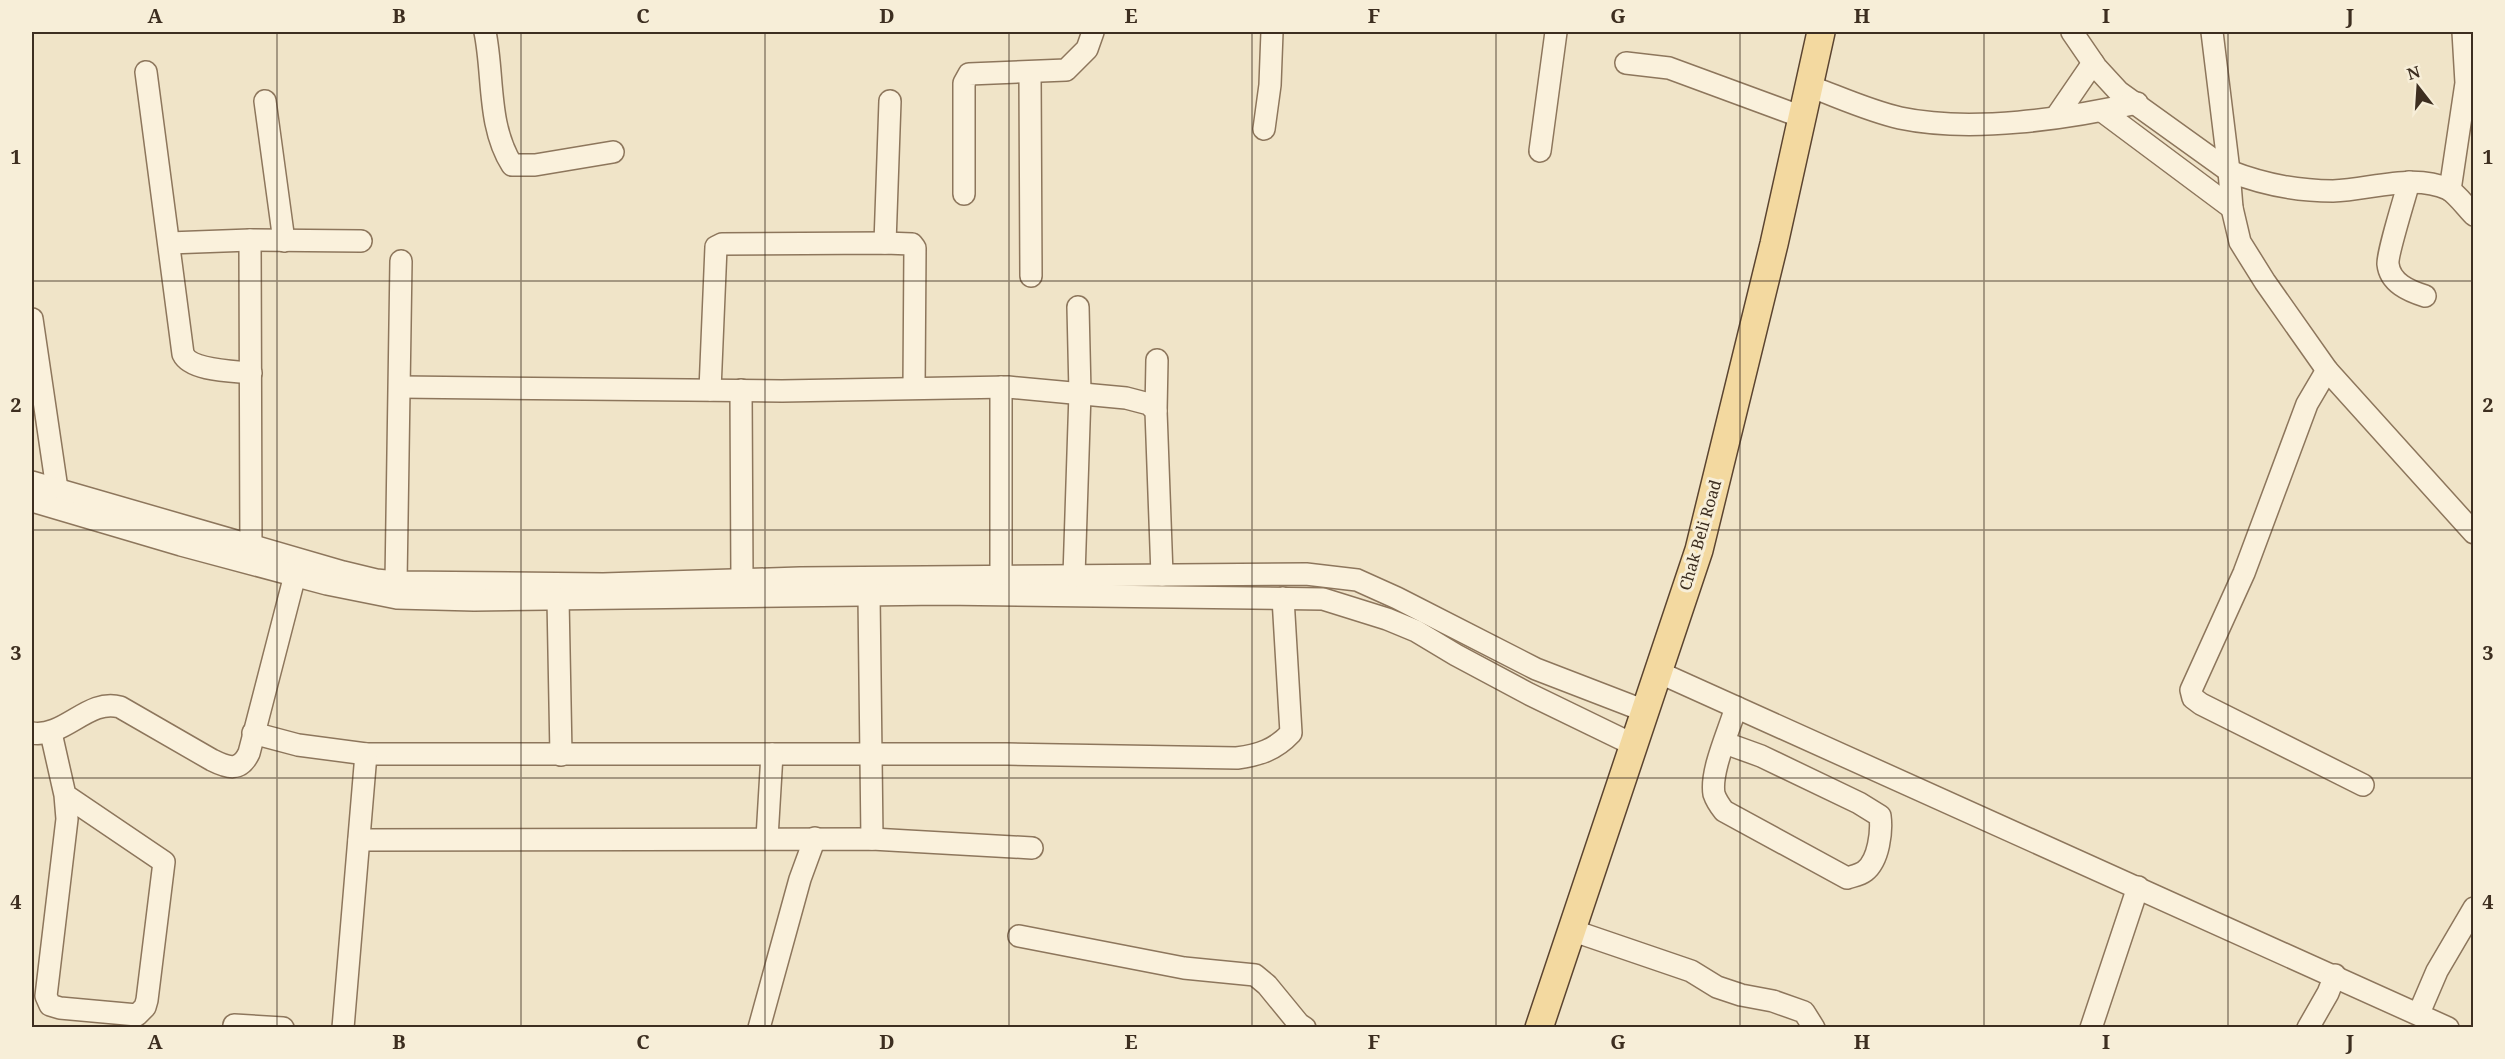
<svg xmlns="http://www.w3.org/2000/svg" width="2505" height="1059" font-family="'Noto Serif',serif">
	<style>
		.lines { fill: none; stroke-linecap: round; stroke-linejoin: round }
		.minor-casing { stroke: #8d765c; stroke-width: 24 }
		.major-casing { stroke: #5b4430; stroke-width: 30 }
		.minor { stroke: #faf1dc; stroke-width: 21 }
		.major { stroke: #f3d9a0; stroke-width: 27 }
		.grid { fill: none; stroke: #3d2e20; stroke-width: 1.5; stroke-opacity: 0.55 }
		.labels { text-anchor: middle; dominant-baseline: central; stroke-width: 6; stroke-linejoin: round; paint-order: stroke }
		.street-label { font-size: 16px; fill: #3d2e20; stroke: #f7eed8 }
		.neatline { fill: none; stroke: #3d2e20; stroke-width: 2 }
		.grid-label { font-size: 20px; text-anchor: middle; font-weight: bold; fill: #3d2e20 }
	</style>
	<rect width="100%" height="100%" fill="#f0e4c8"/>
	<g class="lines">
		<!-- minor casing -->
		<g class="minor-casing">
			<g id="minor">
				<path d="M485,32C494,76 487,125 512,165H535L613,152"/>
				<path d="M2072,32L2096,67L2119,92L2229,171C2262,184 2298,191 2333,191C2370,190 2413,173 2448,189C2457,194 2466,207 2474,215"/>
				<path d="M2212,32L2229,171L2232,208L2240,242L2265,282L2327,370L2474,533"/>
				<path d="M1626,63L1669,68L1802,117"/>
				<path d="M146,72L183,354C191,371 233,371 251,373"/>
				<path d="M1030,73L1031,276"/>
				<path d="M1809,86C1839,97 1869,111 1900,118C1971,133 2066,119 2137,103"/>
				<path d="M265,101L284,241"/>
				<path d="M2102,111L2232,208"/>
				<path d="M2056,117L2093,63"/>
				<path d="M1264,129L1270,85L1272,32"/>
				<path d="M1540,151L1556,32"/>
				<path d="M2409,182C2405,197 2387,254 2388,264C2390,283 2409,291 2425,296"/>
				<path d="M2450,190L2466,83L2463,32"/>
				<path d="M964,194V83L969,74L1066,70L1087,49L1093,32"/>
				<path d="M250,240L251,557"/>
				<path d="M169,243L250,240L361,241"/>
				<path d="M885,243L890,101"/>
				<path d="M32,319L57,489"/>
				<path d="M2327,370L2307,404L2244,573L2191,690L2193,698L2201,704L2363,785"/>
				<path d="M400,387L782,391L1008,387L1126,398L1149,404L1156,411L1162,575"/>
				<path d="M1001,387V577"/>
				<path d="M710,390L716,247L722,244L885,243L912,244L915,248L914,388"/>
				<path d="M741,390L742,580"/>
				<path d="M1156,411L1157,360"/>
				<path d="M32,482L343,572L376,580L396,582L603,584L800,578L1306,574L1357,580L1397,598L1536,669L1645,711"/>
				<path d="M32,501L181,545L327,584L397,598L474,600L941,594L1323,599L1387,619L1416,631L1456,655L1529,694L1634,745"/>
				<path d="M1074,576L1080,393L1078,307"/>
				<path d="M396,582L401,261"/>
				<path d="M869,595L872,839"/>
				<path d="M558,599L561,755"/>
				<path d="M1658,672L2448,1028"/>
				<path d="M32,733C65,738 88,698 120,707L212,760C228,768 240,772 249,753L295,575"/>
				<path d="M51,733L65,795L67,819L46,996L50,1005L60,1008L137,1015L145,1007L147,1000L164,862L65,795"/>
				<path d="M253,733L298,745L366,754H1007L1237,758C1259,755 1275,750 1291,733L1283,598"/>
				<path d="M1725,743L1761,756L1859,803L1880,816C1882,831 1879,860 1865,871C1860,875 1853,876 1847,878L1724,811C1720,806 1716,800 1714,794C1710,771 1729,731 1736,707"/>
				<path d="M767,838L772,754"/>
				<path d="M359,840L872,839L1032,848"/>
				<path d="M1571,930L1691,971L1717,987L1741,995L1773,1001L1804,1012L1814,1028"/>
				<path d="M1019,936L1184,968L1255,975L1267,985L1299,1024L1305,1028"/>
				<path d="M2419,1013L2437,971L2474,908"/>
				<path d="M234,1025L283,1028"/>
				<path d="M343,1028L366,754"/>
				<path d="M759,1028L800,879L815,838"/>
				<path d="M2091,1028L2138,887"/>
				<path d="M2308,1028L2328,993L2335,975"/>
			</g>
		</g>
		<!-- major casing -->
		<g class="major-casing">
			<path id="major" d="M1539,1028L1699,550L1774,244L1821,32"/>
		</g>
		<!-- minor -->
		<use href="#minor" class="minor"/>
		<!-- major -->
		<use href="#major" class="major"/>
	</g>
	<!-- grid -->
	<path class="grid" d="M277,32V1028M521,32V1028M765,32V1028M1009,32V1028M1252,32V1028M1496,32V1028M1740,32V1028M1984,32V1028M2228,32V1028M32,281H2474M32,530H2474M32,778H2474"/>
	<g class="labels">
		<!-- street labels -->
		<g class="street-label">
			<text transform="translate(1700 535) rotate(-74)">Chak Beli Road</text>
		</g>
	</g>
	<!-- border -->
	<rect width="2505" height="1059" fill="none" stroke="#f7eed8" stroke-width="66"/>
	<!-- north arrow -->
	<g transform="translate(2418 87) rotate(343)" stroke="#f7eed8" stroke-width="4.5" paint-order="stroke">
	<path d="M0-4.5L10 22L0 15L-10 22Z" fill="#3d2e20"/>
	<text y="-9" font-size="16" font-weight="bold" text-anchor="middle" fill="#3d2e20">N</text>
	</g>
	<rect x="33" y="33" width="2439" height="993" class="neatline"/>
	<g class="grid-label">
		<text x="155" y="23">A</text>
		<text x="399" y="23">B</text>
		<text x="643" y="23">C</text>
		<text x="887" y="23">D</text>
		<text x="1131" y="23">E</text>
		<text x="1374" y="23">F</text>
		<text x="1618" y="23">G</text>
		<text x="1862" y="23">H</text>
		<text x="2106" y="23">I</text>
		<text x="2350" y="23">J</text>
		<text x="16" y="164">1</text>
		<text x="2488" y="164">1</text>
		<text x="16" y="412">2</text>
		<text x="2488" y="412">2</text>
		<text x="16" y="660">3</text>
		<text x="2488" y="660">3</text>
		<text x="16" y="909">4</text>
		<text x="2488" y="909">4</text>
		<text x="155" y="1049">A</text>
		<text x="399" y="1049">B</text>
		<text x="643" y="1049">C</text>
		<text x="887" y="1049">D</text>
		<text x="1131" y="1049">E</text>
		<text x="1374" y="1049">F</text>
		<text x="1618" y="1049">G</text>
		<text x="1862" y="1049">H</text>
		<text x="2106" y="1049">I</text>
		<text x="2350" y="1049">J</text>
	</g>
</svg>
